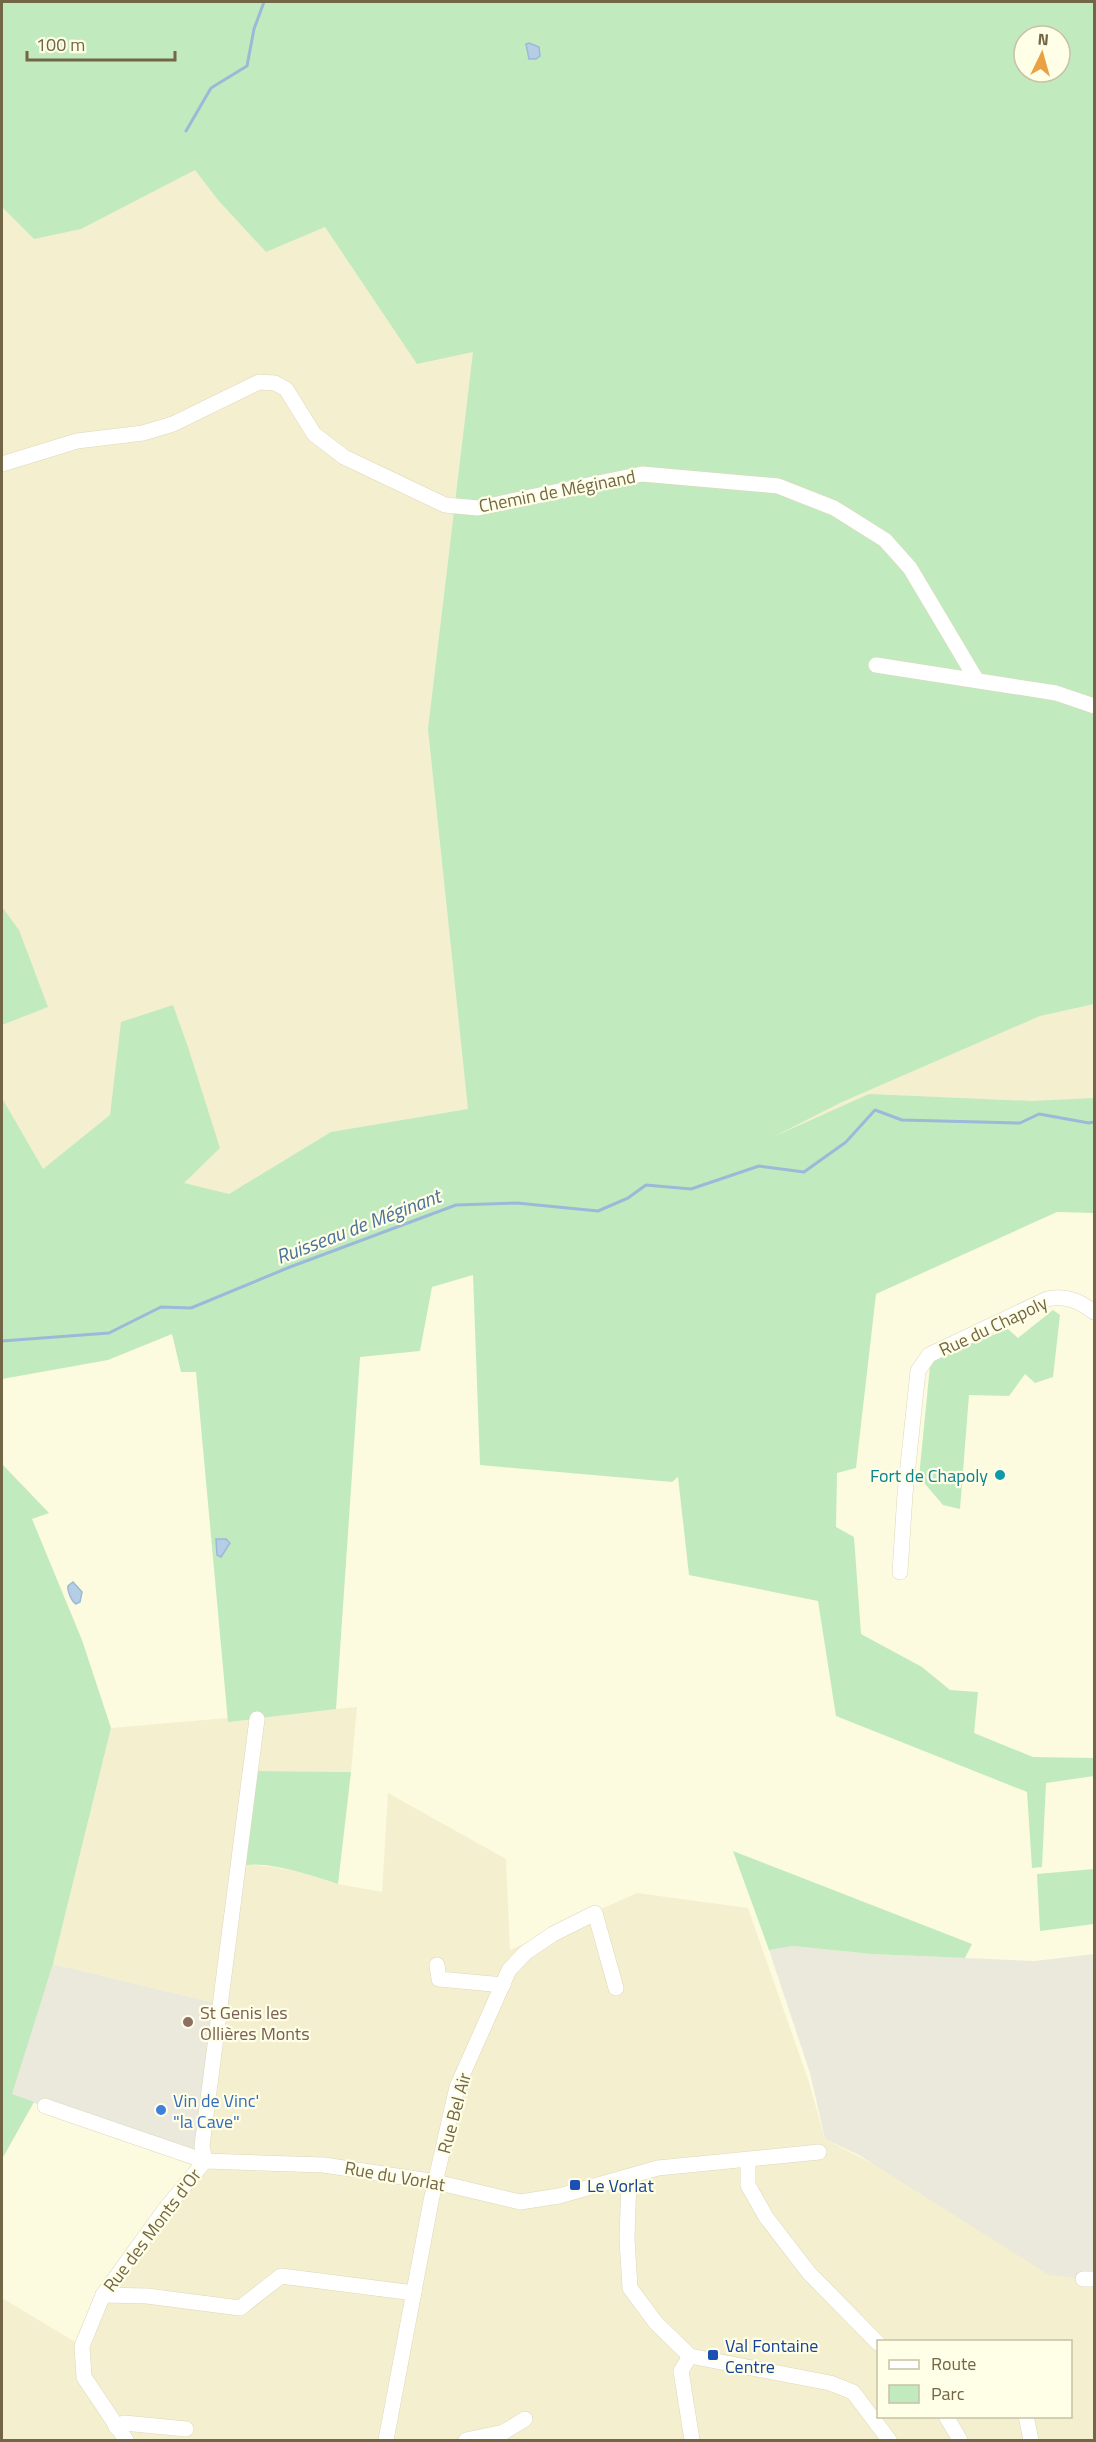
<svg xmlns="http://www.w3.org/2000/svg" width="1096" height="2442" font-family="'Titillium Web',sans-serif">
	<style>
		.residential { fill: #f4f0cf; fill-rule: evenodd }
		.industrial { fill: #ebe8dc }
		.green { fill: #c2eabf; fill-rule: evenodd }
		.water { fill: #b5cee6; stroke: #9bb9d8; stroke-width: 1.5 }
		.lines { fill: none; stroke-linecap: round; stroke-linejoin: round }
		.stream { stroke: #9bb9d8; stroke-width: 3 }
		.minor-casing { stroke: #ddd7b9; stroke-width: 16 }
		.minor { stroke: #fff; stroke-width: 15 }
		.culture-dot { fill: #0f9aa8; stroke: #fffee7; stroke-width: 2 }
		.education-dot { fill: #8d6e63; stroke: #fffee7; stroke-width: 2 }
		.shop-dot { fill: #3f7fe0; stroke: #fffee7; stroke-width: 2 }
		.transit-dot { fill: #1a4fb4; stroke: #fffee7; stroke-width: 2 }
		.labels { text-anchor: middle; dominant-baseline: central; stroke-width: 4.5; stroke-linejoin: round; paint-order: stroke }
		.street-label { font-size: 18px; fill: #736647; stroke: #fffee7 }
		.culture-label { font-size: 18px; fill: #0d838f; stroke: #fffee7; text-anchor: end }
		.education-label { font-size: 18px; fill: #785e54; stroke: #fffee7; text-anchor: start }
		.shop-label { font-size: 18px; fill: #366cbe; stroke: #fffee7; text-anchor: start }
		.transit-label { font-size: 18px; fill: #164399; stroke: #fffee7; text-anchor: start }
		.water-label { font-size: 20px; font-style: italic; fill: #49729c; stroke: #fffee7 }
	</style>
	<rect width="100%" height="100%" fill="#fcfbe0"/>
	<!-- residential -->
	<g class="residential">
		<path d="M2,2H1094V1118L842,1142L2,1338ZM1024,36H1060V72H1024Z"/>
		<path d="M357,1707L351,1772L257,1771L238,1867L247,1863L303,1872L338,1884L382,1892L388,1793L506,1859L510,1950L637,1893L748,1908L809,2082L825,2139L1094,2278V2440H2V2298L82,2346L103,2295L205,2161L219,2004L53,1964L111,1728ZM878,2342H1070V2416H878Z"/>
	</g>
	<!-- industrial -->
	<g class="industrial">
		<path d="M793,1946L871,1954L1035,1961L1094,1954V2279H1083L1049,2275L859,2155L825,2139L810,2073L769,1950Z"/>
		<path d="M53,1964L219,2004L205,2161L11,2095Z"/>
	</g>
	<!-- green -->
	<g class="green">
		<path d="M2,2H1094V1004L1040,1016L842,1102L773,1137L869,1094L1032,1101L1094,1098V1213L1057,1212L876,1294L856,1468L837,1473L836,1527L854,1537L861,1634L922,1667L950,1690L978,1692L974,1733L1033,1757L1094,1758V1776L1046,1783L1042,1867L1032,1868L1027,1792L836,1716L818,1601L689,1575L678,1477L672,1482L480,1465L473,1275L432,1287L420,1351L360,1357L336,1709L228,1722L196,1372H181L172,1334L108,1360L2,1379V1098L43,1169L110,1115L121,1022L173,1005L188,1047L220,1148L184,1183L229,1194L331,1132L468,1109L428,729L473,352L417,364L325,227L266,252L218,200L195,170L81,229L34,239L2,207ZM1024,36H1060V72H1024Z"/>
		<path d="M2,907L19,930L48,1007L2,1025Z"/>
		<path d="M1053,1310L1060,1315L1053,1377L1035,1383L1025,1374L1009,1396L969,1395L960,1509L943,1505L919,1477L930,1366L937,1357L1008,1329L1018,1338Z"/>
		<path d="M2,1464L49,1513L32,1519L82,1640L111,1728L53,1964L12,2094L34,2102L2,2159Z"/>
		<path d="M257,1771L351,1772L338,1884C314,1876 260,1858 238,1867Z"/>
		<path d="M733,1851L972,1944L965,1958L871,1954L793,1946L769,1950Z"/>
		<path d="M1094,1869V1924L1040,1931L1037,1874Z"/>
	</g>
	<!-- water -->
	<g class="water">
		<path d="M529,43L539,47L540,56L536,59H529L526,44Z"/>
		<path d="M216,1539H226L230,1543L221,1557L217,1555Z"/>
		<path d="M73,1582L82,1592L80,1602L76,1604C72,1602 67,1591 68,1586Z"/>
	</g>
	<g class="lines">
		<!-- stream -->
		<g class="stream">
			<path d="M186,131L211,88L247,66L254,29L264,2"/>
			<path d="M2,1341L109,1333L161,1307L191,1308L290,1267L456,1205L517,1203L598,1211L628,1198L646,1185L691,1189L759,1166L804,1172L846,1142L875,1110L902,1120L1020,1123L1039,1114L1089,1123L1094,1122"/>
		</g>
		<!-- minor casing -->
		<g class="minor-casing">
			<g id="minor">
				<path d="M2,464L77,441L143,433L173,424L259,382L275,383L286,389L314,434L344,457L445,505L478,508L642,474L778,486L834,508L885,540L910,568L976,679"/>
				<path d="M876,665L1056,693L1094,706"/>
				<path d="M900,1572L905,1494L918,1371L929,1355L1047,1299C1067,1295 1079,1301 1094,1312"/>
				<path d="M437,1965L439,1979L503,1985"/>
				<path d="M45,2106L205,2161L324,2165L436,2182L520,2202L559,2196L658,2168L819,2152"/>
				<path d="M748,2160V2185L766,2217L809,2273L878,2343"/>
				<path d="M629,2177L627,2239L630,2288L656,2323L690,2356L830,2383L853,2392L889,2440"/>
				<path d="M1083,2279H1094"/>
				<path d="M103,2295L147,2296L240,2308L281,2276L414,2293"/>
				<path d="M690,2356L681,2371L692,2440"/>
				<path d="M946,2416L960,2440"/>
				<path d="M1026,2416L1031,2440"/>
				<path d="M116,2427L124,2423L186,2429"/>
				<path d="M126,2440L84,2377L82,2346L103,2295L166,2208L205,2161L202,2146L257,1719"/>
				<path d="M386,2440L431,2201L457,2087L509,1970L525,1953L553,1934L595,1913L616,1988"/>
				<path d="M466,2440L504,2432L525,2419"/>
			</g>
		</g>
		<!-- minor -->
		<use href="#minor" class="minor"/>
	</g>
	<!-- markers -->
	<circle class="culture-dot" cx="1000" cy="1475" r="6"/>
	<circle class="education-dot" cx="188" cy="2022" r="6"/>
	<circle class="shop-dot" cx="161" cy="2110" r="6"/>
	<g class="transit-dot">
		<rect x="569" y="2179" width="12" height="12" rx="3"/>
		<rect x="707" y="2349" width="12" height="12" rx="3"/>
	</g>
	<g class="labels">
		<!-- street labels -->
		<g class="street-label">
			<text transform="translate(557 491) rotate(-11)">Chemin de Méginand</text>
			<text transform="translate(993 1326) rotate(-25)">Rue du Chapoly</text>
			<text transform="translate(454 2113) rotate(-75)">Rue Bel Air</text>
			<text transform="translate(395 2176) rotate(10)">Rue du Vorlat</text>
			<text transform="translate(152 2230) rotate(-53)">Rue des Monts d'Or</text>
		</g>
		<!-- culture labels -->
		<g class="culture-label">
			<text x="988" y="1475">Fort de Chapoly</text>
		</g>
		<!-- education labels -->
		<g class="education-label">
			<text x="200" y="2012">St Genis les<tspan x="200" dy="21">Ollières Monts</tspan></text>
		</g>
		<!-- shop labels -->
		<g class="shop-label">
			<text x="173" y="2100">Vin de Vinc'<tspan x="173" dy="21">"la Cave"</tspan></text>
		</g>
		<!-- transit labels -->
		<g class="transit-label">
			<text x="587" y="2185">Le Vorlat</text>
			<text x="725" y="2345">Val Fontaine<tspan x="725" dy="21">Centre</tspan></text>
		</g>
		<!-- water labels -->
		<g class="water-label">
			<text transform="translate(358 1226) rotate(-21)">Ruisseau de Méginant</text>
		</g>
	</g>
	<!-- border -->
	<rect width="1096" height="2442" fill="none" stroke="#736647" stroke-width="6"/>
	<!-- legend -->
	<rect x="877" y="2340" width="195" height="78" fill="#fffee7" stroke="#c7c1a7" stroke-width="1.5"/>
	<rect x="889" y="2360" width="30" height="9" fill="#ffffff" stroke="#c7c1a7" stroke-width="1.5"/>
	<text x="931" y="2370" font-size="18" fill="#736647">Route</text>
	<rect x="889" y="2385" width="30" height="18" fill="#c2eabf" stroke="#c7c1a7" stroke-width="1.5"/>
	<text x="931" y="2400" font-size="18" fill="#736647">Parc</text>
	<!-- north arrow -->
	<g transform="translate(1042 54) rotate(5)"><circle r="28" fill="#fffee7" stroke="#c7c1a7" stroke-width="1.5"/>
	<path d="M0-4.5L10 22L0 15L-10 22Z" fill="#e9a143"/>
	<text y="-9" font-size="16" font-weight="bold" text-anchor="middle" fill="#736647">N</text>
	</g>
	<!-- scale -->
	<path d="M27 51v9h148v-9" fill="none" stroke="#736647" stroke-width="3"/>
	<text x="36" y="51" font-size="18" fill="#736647" stroke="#fffee7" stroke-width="4.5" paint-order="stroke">100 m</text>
</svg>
